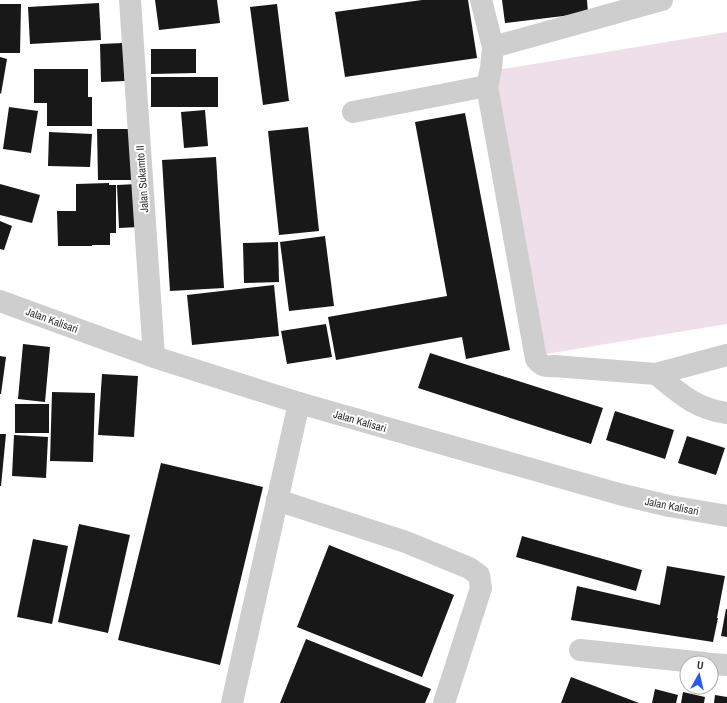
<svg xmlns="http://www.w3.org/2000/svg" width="727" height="703" font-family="'Archivo Narrow',sans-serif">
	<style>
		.green { fill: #efdfea }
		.building { fill: #181818 }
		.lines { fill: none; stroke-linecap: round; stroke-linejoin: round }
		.minor { stroke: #cecece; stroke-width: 22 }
		.labels { text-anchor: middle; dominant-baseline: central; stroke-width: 4; stroke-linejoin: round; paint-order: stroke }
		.street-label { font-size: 11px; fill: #313131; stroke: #fff }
	</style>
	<rect width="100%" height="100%" fill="#fff"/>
	<!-- green -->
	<path class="green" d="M727,32V324L540,355L491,71Z"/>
	<!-- building -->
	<g class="building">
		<path d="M155,0H217L220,23L159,30Z"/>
		<path d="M422,0H468L477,58L345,77L335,12Z"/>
		<path d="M502,0H587L588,13L505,23Z"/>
		<path d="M99,3L101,40L30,44L28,7Z"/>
		<path d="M0,4H21L20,53H0Z"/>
		<path d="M277,4L289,101L263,105L250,7Z"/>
		<path d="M123,43L125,81L101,82L100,44Z"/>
		<path d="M151,49H196V73L151,74Z"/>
		<path d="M0,57L7,59L1,94L0,93Z"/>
		<path d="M34,69H88V97H92V126H47V103H34Z"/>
		<rect x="151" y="77" width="67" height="30"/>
		<path d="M9,107L38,111L31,153L3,149Z"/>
		<path d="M205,110L208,146L184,148L181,112Z"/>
		<path d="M465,113L510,350L466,359L462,337L336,360L328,317L447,296L415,122Z"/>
		<path d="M308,127L319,231L279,235L268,131Z"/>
		<path d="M97,129H133V180H98Z"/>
		<path d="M49,132L92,134L90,167L48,166Z"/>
		<path d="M216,157L224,288L170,291L162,160Z"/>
		<path d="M109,183V185H116V233H110V245H92V246H58L57,211H76V184Z"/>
		<path d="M0,184L40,195L32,223L0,215Z"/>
		<path d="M137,184L139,227L119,228L117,185Z"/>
		<path d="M0,221L12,226L4,250L0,249Z"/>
		<path d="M325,236L334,306L289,311L280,242Z"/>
		<path d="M278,242L279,282L244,283L243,243Z"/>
		<path d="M274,285L279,336L192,345L187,295Z"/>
		<path d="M326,324L332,357L287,364L281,331Z"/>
		<path d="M23,344L50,347L45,402L18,399Z"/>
		<path d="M430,353L603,408L591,444L418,388Z"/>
		<path d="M0,356L6,357L1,394H0Z"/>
		<path d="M102,374L138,376L134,437L98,435Z"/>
		<path d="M52,392L95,393L93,462L50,461Z"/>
		<rect x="15" y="404" width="34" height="29"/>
		<path d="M615,411L674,430L665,459L606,440Z"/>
		<path d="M0,434H6L1,486H0Z"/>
		<path d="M14,435L48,437L46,478L12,476Z"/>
		<path d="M687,436L725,448L716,475L678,463Z"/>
		<path d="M161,463L263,487L220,665L118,640Z"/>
		<path d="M79,524L130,535L108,633L58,622Z"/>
		<path d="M522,536L642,570L636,591L516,557Z"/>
		<path d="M33,539L68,546L52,624L17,617Z"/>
		<path d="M329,545L454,595L422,677L297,627Z"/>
		<path d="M667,566L725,576L717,618H718L713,642L571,620L577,586L660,605Z"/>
		<path d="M726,609H727V637L721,636Z"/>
		<path d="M306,639L431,689L425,703H280Z"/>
		<path d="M571,677L639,703H561Z"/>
		<path d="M655,689L678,695L676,703H652Z"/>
		<path d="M683,692L705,697L704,703H681Z"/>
		<path d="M715,695L727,697V703H714Z"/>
	</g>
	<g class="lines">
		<!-- minor -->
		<g class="minor">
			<path d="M130,0L154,357"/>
			<path d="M481,0L493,47L491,68L487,86L536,359C542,366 545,367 554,366L656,374"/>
			<path d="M493,47L662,0"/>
			<path d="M353,112L487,86"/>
			<path d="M0,301L154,357L299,403L619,494L669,506L727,516"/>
			<path d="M727,355L656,374C679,393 696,409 727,413"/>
			<path d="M277,500L406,542L469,568L479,575L481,588L444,703"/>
			<path d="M580,650L705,663"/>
			<path d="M711,664L727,665"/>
			<path d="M232,703L299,403"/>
		</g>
	</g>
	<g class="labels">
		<!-- street labels -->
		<g class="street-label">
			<text transform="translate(142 179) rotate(-94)">Jalan Sukamto II</text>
			<text transform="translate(52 320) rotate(20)">Jalan Kalisari</text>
			<text transform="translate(360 421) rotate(16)">Jalan Kalisari</text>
			<text transform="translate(672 506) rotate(11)">Jalan Kalisari</text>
		</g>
	</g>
	<!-- north arrow -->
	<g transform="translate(699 675) rotate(8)"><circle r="19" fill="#ffffff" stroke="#adadad"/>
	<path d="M0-3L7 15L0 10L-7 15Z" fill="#275af5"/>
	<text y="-6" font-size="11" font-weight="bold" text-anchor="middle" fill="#313131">U</text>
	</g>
</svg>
